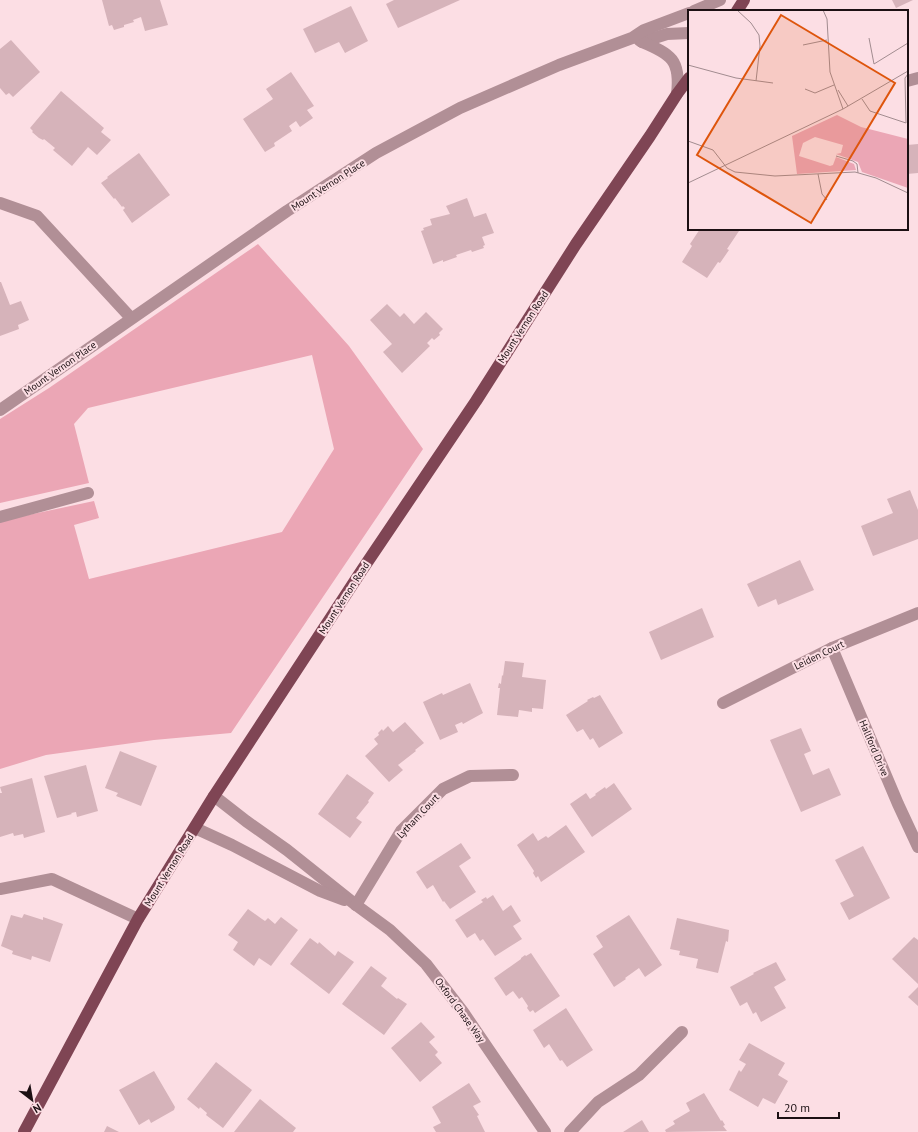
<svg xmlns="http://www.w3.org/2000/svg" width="918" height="1132" font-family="'PT Sans',sans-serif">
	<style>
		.green { fill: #eba6b5 }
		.building { fill: #d6b3ba }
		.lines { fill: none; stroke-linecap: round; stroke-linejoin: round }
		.minor { stroke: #b18f96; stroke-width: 12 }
		.major { stroke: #7f4554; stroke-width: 12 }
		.labels { text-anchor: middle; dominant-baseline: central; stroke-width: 4; stroke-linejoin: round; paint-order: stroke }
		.street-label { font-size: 10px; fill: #1c1013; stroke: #fcdee4 }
		.inset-road { fill: none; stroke: #a28c90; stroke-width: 1 }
		.view { fill: #de550c; fill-opacity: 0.15; stroke: #de550c; stroke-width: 2 }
		.inset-edge { fill: none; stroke: #1c1013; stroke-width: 2 }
	</style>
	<rect width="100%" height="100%" fill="#fcdee4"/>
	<!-- green -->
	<path class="green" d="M258,244L349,346L423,449L231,733L154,740L46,755L0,769V521L94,501L99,518L74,525L89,579L282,532L334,449L312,355L88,408L74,424L89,483L0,503V419L49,388Z"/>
	<!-- building -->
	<g class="building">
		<path d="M102,0H160L168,25L145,31L141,17L133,20L134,22L124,25V27L114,30L112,25L109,26Z"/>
		<path d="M394,0H460L398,28L386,4Z"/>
		<path d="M892,0H913L896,8Z"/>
		<path d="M351,6L368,41L345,53L339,42L315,53L303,29Z"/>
		<path d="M11,40L40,72L13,97L9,93L6,95L0,88V49Z"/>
		<path d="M291,72L314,106L307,110L313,118L300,127L296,121L289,126L292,131L274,143L275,146L265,152L243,119L273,99L266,89Z"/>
		<path d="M61,91L104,128L101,132L111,140L97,155L88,147L72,166L53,150L55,148L44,139L43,140L39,138L32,132L33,131L30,128Z"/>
		<path d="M918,144V173L907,174V145Z"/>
		<path d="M139,153L170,195L132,223L123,210L125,208L123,206L122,207L115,198L114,199L101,183L108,178L107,177Z"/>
		<path d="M467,198L474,217L486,213L494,233L482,237L485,245L483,246L484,248L472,252L471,250L456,255L457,257L443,262V260L433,264L421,231L424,230L423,228L432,225L430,219L450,214L446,206Z"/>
		<path d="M700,229H736L739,231L727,249L729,250L720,263L718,262L707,278L682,262L692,246L690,244Z"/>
		<path d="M0,282H1L10,305L21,301L29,320L18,325L19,329L0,336Z"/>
		<path d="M387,304L400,317L404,313L414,324L426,312L443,329L439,333L440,335L434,340L432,338L427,343L430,346L402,373L383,352L392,344L370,320Z"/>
		<path d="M910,490L918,510V539L873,556L861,526L893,513L887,499Z"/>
		<path d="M800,560L814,590L778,605L776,599L758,607L747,584Z"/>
		<path d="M702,608L714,637L661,660L649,632Z"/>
		<path d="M505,661L524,663L522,677L546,680L543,709L532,708V712L519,710L518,717L497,715L500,688H498L499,683L501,684L502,675L503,676Z"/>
		<path d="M470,683L483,713L463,724L462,722L455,725L458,732L440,740L423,702L442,693L443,695Z"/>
		<path d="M600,695L623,733L599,748L593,738L590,740L583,729L577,732L566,715L588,701L587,700L593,697L594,698Z"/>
		<path d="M405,722L424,743L415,750L416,751L398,765L403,770L389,782L365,756L378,744L374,739L379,735L378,733L382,729L383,731L388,726L393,732Z"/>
		<path d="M801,728L811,751L804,754L813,775L829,768L841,795L801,812L770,740Z"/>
		<path d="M120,751L157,766L141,806L116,796L118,793L105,788Z"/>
		<path d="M86,765L98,811L77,817L76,812L71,813L72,814L57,818L44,776Z"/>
		<path d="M347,774L374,793L368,801L369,802L356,818L362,822L350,838L318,814Z"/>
		<path d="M32,778L45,832L24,838L23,834L14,836L13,833L0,837V793H2L0,787Z"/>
		<path d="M614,783L632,809L592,837L570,804L586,793L590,799L596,795L595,794L605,787L606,789Z"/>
		<path d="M566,825L585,852L541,882L538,876L536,878L533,873L534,871L517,845L533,833L538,841L546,836L548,838Z"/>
		<path d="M461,843L471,858L459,866L476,892L450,909L444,901L443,902L433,885L427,889L416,872Z"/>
		<path d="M863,846L890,898L849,920L840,903L854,896L835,860Z"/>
		<path d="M493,895L503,911L511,905L521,921L513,926L522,939L495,956L483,939L480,941L475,933L467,938L455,920L483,902L481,900L486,897L487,899Z"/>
		<path d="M248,909L262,919L265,921L268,918L275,924L281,917L298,930L271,966L259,958L254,966L233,950L238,942L228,935Z"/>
		<path d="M24,914L43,920V917L63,924L50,962L32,956L31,960L12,954L13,951L1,946L11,915L22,918Z"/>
		<path d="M629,915L662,965L645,977L639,968L625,978L626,979L614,987L593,954L603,947L596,936Z"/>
		<path d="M677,918L729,930L728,942L726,941L718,973L696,968L698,959L679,955L680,951L670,949Z"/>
		<path d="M914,937L918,940V984L892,959Z"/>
		<path d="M310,938L318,944L319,942L335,956L338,951L354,962L329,994L290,964Z"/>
		<path d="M531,953L560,996L535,1013L533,1010L530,1012L527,1008L528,1006L522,997L519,999L513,991L506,996L494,978L521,959V958L525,955L526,956Z"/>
		<path d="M776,962L786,980L774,987L786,1008L761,1022L756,1012L753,1014L747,1002L740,1006L730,987L754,974L753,973Z"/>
		<path d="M371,966L387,978L381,986L397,999L398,998L407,1004L384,1035L342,1004Z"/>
		<path d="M918,987V1006L908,997Z"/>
		<path d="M566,1008L593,1050L567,1067L562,1060L560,1061L549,1044L544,1048L533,1030Z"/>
		<path d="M421,1022L435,1037L429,1042L438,1052L435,1055L442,1063L420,1082L391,1048Z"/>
		<path d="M749,1043L785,1063L778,1075L788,1081L775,1104L763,1098L758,1107L729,1090L739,1070L741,1072L746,1064L739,1060Z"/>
		<path d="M216,1062L252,1090L223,1128L206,1115L207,1113L200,1107L199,1109L187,1099Z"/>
		<path d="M154,1071L175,1107L174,1110L151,1123L149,1119L139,1125L119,1090Z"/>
		<path d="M469,1083L481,1102L473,1106L479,1115L477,1116L485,1132H436L433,1127L441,1123L432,1107Z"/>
		<path d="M704,1093L721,1121L722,1120L725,1125L723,1126L727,1131L666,1132L665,1130L675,1124L673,1121L690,1111L686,1103Z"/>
		<path d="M260,1099L296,1128L293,1132H234Z"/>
		<path d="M642,1120L649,1132H623Z"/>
		<path d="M107,1126L119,1132H104Z"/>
	</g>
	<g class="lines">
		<!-- minor -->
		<g class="minor">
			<path d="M694,11L720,0"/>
			<path d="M639,40L642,42L667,34L689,33"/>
			<path d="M642,42C671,54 681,60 677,94"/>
			<path d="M907,81L918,78"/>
			<path d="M0,203L37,216L131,318"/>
			<path d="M0,410L287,211L376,153L460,108L559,65L632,38L644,30L689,13"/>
			<path d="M0,517L88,493"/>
			<path d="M832,648L898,804L918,847"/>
			<path d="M723,703L832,648L918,613"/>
			<path d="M214,796L246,821L287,850L356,905L390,930L426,964L463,1012L545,1132"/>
			<path d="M195,828L232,845L320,891L344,900"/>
			<path d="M0,889L52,879L138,919"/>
			<path d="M356,905L401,831L443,789L470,776L513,775"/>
			<path d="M570,1132L598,1102L639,1075L682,1032"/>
		</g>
		<!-- major -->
		<g class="major">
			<path d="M737,11L744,0"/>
			<path d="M24,1132L138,919L214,796L362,570L476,401L576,244L650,136L677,94L689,78"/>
		</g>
	</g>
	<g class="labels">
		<!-- street labels -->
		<g class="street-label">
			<text transform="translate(328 185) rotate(-33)">Mount Vernon Place</text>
			<text transform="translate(523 327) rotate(-57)">Mount Vernon Road</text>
			<text transform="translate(60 368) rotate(-35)">Mount Vernon Place</text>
			<text transform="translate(344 598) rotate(-57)">Mount Vernon Road</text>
			<text transform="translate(819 655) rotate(-26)">Leiden Court</text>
			<text transform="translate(874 748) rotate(67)">Hallford Drive</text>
			<text transform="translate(418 816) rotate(-47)">Lytham Court</text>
			<text transform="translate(169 870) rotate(-58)">Mount Vernon Road</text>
			<text transform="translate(460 1010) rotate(54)">Oxford Chase Way</text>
		</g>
	</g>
	<!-- overview -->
	<g transform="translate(688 10)">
		<rect width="220" height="220" fill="#fcdee4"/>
		<path d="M149,105L173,117L220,129V178L174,162L170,152L148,144L153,143L155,135L127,127L115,133L111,146L142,156L145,155L148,147L166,154L168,160L109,164L104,126Z" fill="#eba6b5"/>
		<path class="inset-road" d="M49,0L63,13L71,25L72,36L68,71M135,0L139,9L142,62L155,99M181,28L186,54L220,33M115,35L139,30M0,55L48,68L85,73M117,79L127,83L146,75M150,80L160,96M174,89L182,101L218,113L217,68L220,64M0,131L25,140L39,158L47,162L87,166L167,162L188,168L220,183M148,146L165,151L169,154L170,163M130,164L134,184L139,190M0,173L155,99L220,61"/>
		<path class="view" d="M93,5L207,73L123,213L9,145Z"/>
		<rect width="220" height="220" class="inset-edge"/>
	</g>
	<!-- north arrow -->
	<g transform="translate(32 1100) rotate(149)" stroke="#fcdee4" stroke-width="3" paint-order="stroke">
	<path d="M0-3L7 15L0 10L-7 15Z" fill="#1c1013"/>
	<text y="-6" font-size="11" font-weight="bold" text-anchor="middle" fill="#1c1013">N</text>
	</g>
	<!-- scale -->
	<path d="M778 1112v6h61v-6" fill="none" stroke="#1c1013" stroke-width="2"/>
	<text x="784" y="1112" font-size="12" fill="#1c1013" stroke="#fcdee4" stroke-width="3" paint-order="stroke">20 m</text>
</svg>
